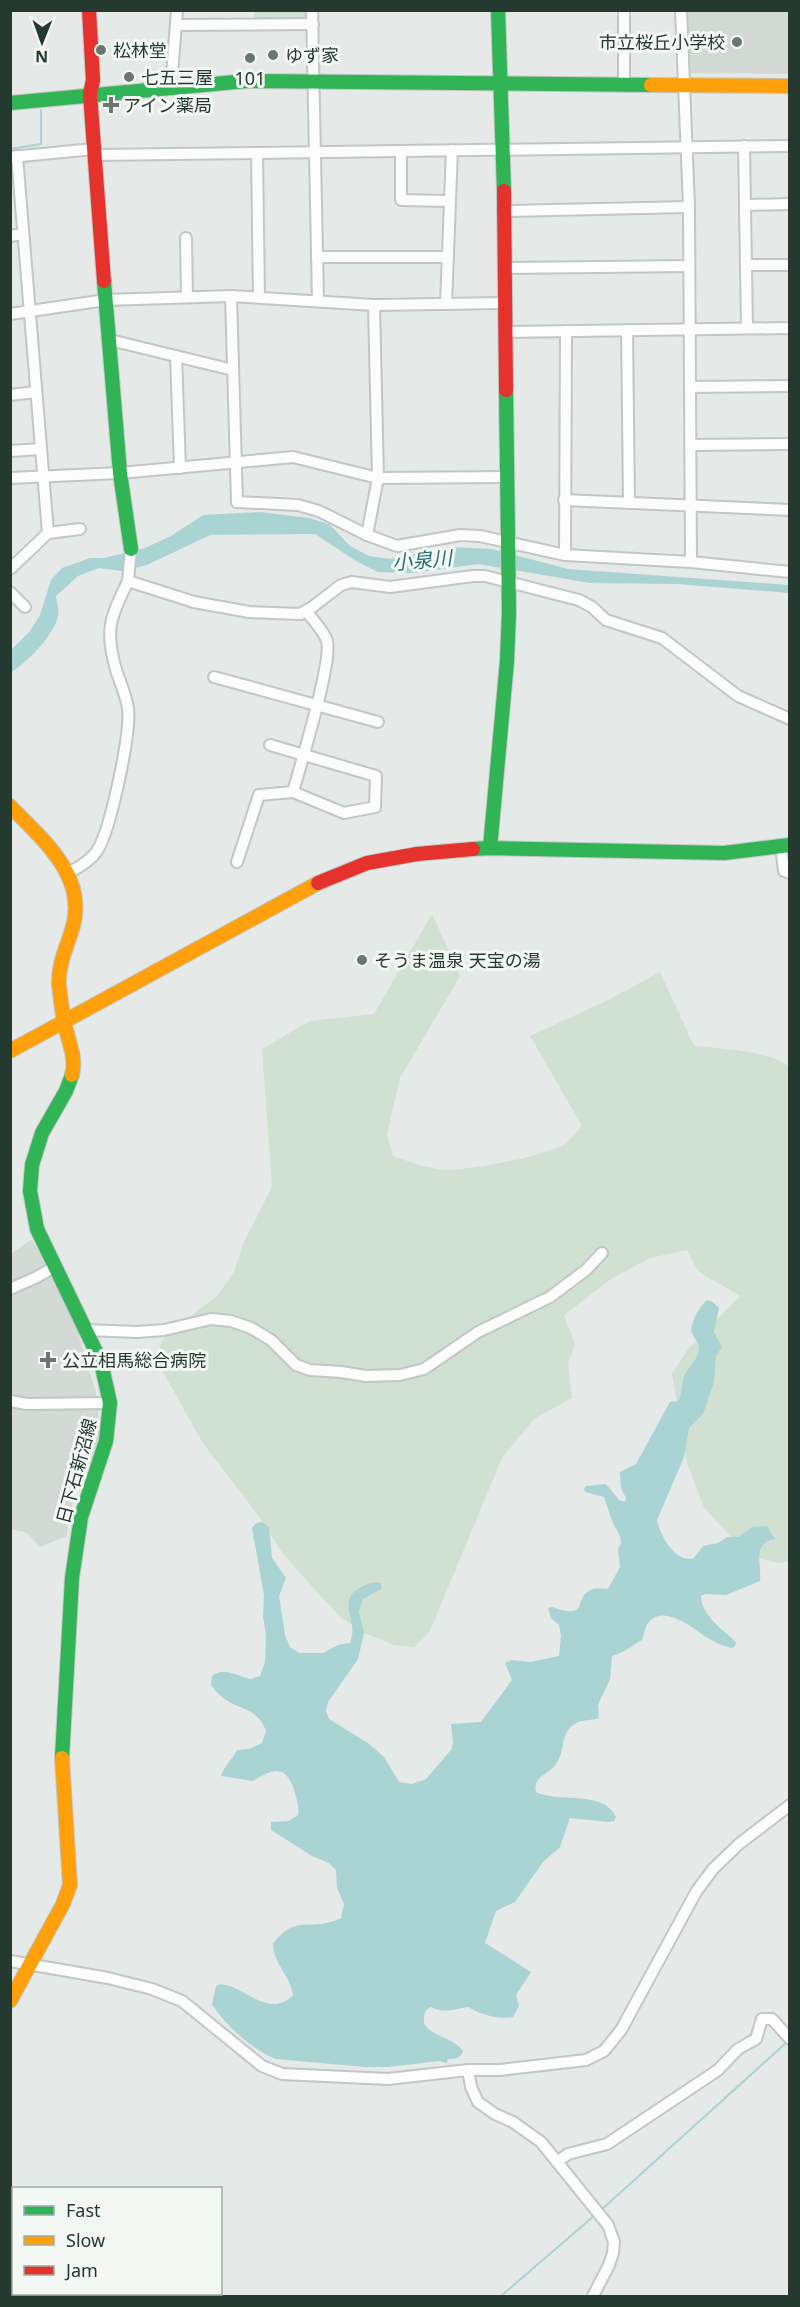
<svg xmlns="http://www.w3.org/2000/svg" width="800" height="2307" font-family="'Noto Sans','Noto Sans JP',sans-serif">
	<style>
		.built { fill: #d3dad6 }
		.green { fill: #d0e1d2 }
		.water { fill: #aad3d3 }
		.lines { fill: none; stroke-linecap: round; stroke-linejoin: round }
		.stream { stroke: #aad3d3; stroke-width: 2 }
		.street-casing { stroke: #c2c6c4; stroke-width: 14 }
		.fast-casing { stroke: #c0c6c4; stroke-width: 16 }
		.slow-casing { stroke: #c0c6c4; stroke-width: 16 }
		.jam-casing { stroke: #c0c6c4; stroke-width: 16 }
		.street { stroke: #fbfcfb; stroke-width: 10 }
		.fast { stroke: #30b455; stroke-width: 14 }
		.slow { stroke: #ff9f0a; stroke-width: 14 }
		.jam { stroke: #e5322d; stroke-width: 14 }
		.poi-dot { fill: #687771; stroke: #f3f8f4; stroke-width: 2 }
		.labels { text-anchor: middle; dominant-baseline: central; stroke-width: 6; stroke-linejoin: round; paint-order: stroke }
		.poi-label { font-size: 18px; fill: #243a31; stroke: #f3f8f4; text-anchor: start }
		.street-label { font-size: 18px; fill: #243a31; stroke: #f3f8f4 }
		.water-label { font-size: 20px; font-style: italic; fill: #256e70; stroke: #f3f8f4 }
	</style>
	<rect width="100%" height="100%" fill="#e5e9e7"/>
	<!-- built -->
	<g class="built">
		<path d="M684,11H789V74L684,73Z"/>
		<path d="M32,1239L76,1326L96,1393L99,1419V1437L92,1462L76,1491L69,1515L67,1536L40,1547L27,1533L11,1529L10,1415L14,1414L11,1411V1254Z"/>
	</g>
	<!-- green -->
	<g class="green">
		<rect x="254" y="11" width="54" height="10"/>
		<path d="M432,914L460,976L400,1078L387,1135L393,1156C410,1162 429,1169 447,1170C469,1170 549,1156 566,1143C572,1139 577,1131 582,1126L530,1036L606,1001L660,972L694,1046C718,1048 772,1051 789,1067V1561L779,1563L749,1556L704,1508L687,1462L672,1374L688,1349L740,1296L698,1271L687,1250L650,1258L611,1279L564,1315L575,1344L568,1363L572,1398L534,1419L502,1458L429,1633L414,1647L394,1645L364,1633L339,1616L283,1554L261,1519L202,1442L158,1363L160,1345L166,1335L217,1296L234,1272L243,1244L272,1187L262,1049L310,1021L374,1014Z"/>
	</g>
	<!-- water -->
	<g class="water">
		<path d="M260,512L309,518L329,524L350,546L369,556L390,559L450,547L492,549L568,569L789,585V593L677,584L590,583L478,564L413,573L378,572L356,561L315,534L210,535L147,565L122,571L99,568L78,576L56,596C57,603 60,613 57,620C52,636 26,664 11,672V650L30,631L40,615L51,580L62,568L90,558H104L145,548L171,536L203,515Z"/>
		<path d="M707,1300L713,1302L719,1308L714,1332L722,1347L716,1356L714,1382L703,1414L689,1428L684,1457L657,1520C660,1536 676,1564 694,1558L703,1546L718,1543L727,1537H739L752,1527L767,1526L775,1539C751,1543 762,1565 760,1581L726,1595L705,1594L701,1596C701,1615 723,1630 736,1642L735,1646L732,1648C723,1646 714,1642 706,1637C693,1628 663,1603 648,1623C645,1627 644,1635 642,1640C632,1646 623,1653 612,1656L610,1679L598,1705L599,1718C587,1722 578,1718 569,1729C561,1738 564,1754 556,1764C549,1775 532,1776 536,1792C560,1804 603,1789 616,1817L614,1821L609,1822L570,1818L560,1847L543,1862L515,1902L496,1911L485,1943L531,1972L516,1995L519,2006L513,2017C501,2020 478,2014 468,2007C456,2009 443,2014 431,2007C423,2010 424,2017 424,2024C434,2038 453,2037 463,2051C460,2059 456,2059 448,2059L447,2063L439,2061L388,2067H366L276,2059C251,2049 227,2026 212,2005L216,1986C236,1976 266,2023 293,1995C291,1977 273,1963 273,1944C297,1912 311,1933 341,1918L344,1904L337,1888L336,1870L329,1863L312,1856L271,1830V1822L289,1821L298,1815C299,1806 297,1801 295,1792C286,1765 275,1767 253,1781L221,1776C224,1766 232,1760 237,1750L249,1749L262,1743L266,1731C257,1706 238,1711 221,1696C217,1693 214,1689 211,1685L212,1676C225,1666 237,1677 251,1679L260,1676L265,1662L266,1635L263,1617L264,1595L252,1528L256,1523L262,1522L269,1527L272,1558L286,1578L279,1596L285,1635L290,1647L299,1653H323L338,1645L350,1643C360,1619 333,1601 363,1586C370,1583 374,1581 381,1583V1589L363,1599L359,1612L364,1633L358,1659L328,1702L326,1711L329,1719L368,1743L384,1757L399,1782L412,1784L426,1779L451,1750L453,1743L451,1724L481,1722L512,1680L505,1663L511,1660L531,1662L559,1656L561,1636L559,1625L551,1618L548,1608L552,1607C592,1621 571,1597 593,1589C597,1588 604,1589 608,1589L620,1567L618,1549L621,1544L620,1536L612,1521L604,1497L585,1492L584,1489L586,1486L606,1484L619,1500L625,1502L626,1498L621,1488L620,1472L636,1464L670,1402L678,1401C683,1393 681,1383 685,1374C690,1366 697,1360 699,1350C700,1343 694,1339 692,1333C689,1323 700,1306 707,1300Z"/>
	</g>
	<g class="lines">
		<!-- stream -->
		<g class="stream">
			<path d="M10,149L41,144V110"/>
			<path d="M600,2211L787,2042"/>
			<path d="M501,2296L595,2215"/>
		</g>
		<!-- street casing -->
		<g class="street-casing">
			<g id="street">
				<path d="M312,10L318,301"/>
				<path d="M681,10L689,207L691,562"/>
				<path d="M176,25L313,24"/>
				<path d="M624,84V10"/>
				<path d="M171,88L177,10"/>
				<path d="M744,146L747,328"/>
				<path d="M401,151V200L450,201"/>
				<path d="M257,153L259,297"/>
				<path d="M94,155L790,146"/>
				<path d="M11,157L94,149"/>
				<path d="M746,205L790,204"/>
				<path d="M503,211L689,207"/>
				<path d="M10,236L23,234"/>
				<path d="M186,238L187,297"/>
				<path d="M317,257H448"/>
				<path d="M747,265H790"/>
				<path d="M505,268L689,266"/>
				<path d="M231,296L237,502L298,505L319,511L367,535L397,546L460,535L480,536L565,555L691,562L790,572"/>
				<path d="M446,304L452,150"/>
				<path d="M10,314L106,300L231,296L374,305L506,303"/>
				<path d="M627,330L629,501"/>
				<path d="M506,332L790,328"/>
				<path d="M110,340L233,370"/>
				<path d="M176,356L180,468"/>
				<path d="M690,387L790,386"/>
				<path d="M10,395L36,392"/>
				<path d="M691,445L790,444"/>
				<path d="M10,451L41,449"/>
				<path d="M10,478L120,473L293,457L378,478L506,477"/>
				<path d="M564,500L790,510"/>
				<path d="M48,533L80,529"/>
				<path d="M367,535L378,478L374,305"/>
				<path d="M131,549L128,581L194,602L249,612L300,614L311,608L341,585L352,582L390,587L473,576H485L579,600L592,607L606,620L662,638L738,696L790,719"/>
				<path d="M565,555L566,331"/>
				<path d="M10,569L48,533L17,156"/>
				<path d="M10,592L25,607"/>
				<path d="M214,677L378,722"/>
				<path d="M293,792C300,766 333,661 327,641C324,631 312,619 306,611"/>
				<path d="M781,846L784,871L790,873"/>
				<path d="M237,862L259,795L293,792L344,813L375,807L376,776L270,745"/>
				<path d="M68,873C78,868 91,860 97,851C111,829 131,733 128,708C126,696 121,684 117,673C104,630 110,619 128,581"/>
				<path d="M10,1289L37,1277L54,1267"/>
				<path d="M86,1330L137,1332L164,1330L211,1319L231,1321L251,1328L271,1340L296,1365L310,1370L341,1372L366,1376L400,1375L424,1369L478,1332L550,1297L586,1270L602,1253"/>
				<path d="M10,1401L27,1404L110,1403"/>
				<path d="M10,1961L108,1978L152,1989L182,2001L262,2066L282,2074L388,2079L468,2070H500L586,2060L604,2051L621,2030L696,1892L713,1869L739,1844L790,1805"/>
				<path d="M468,2070L471,2087L478,2102L495,2114L513,2122L541,2142L608,2225L614,2242L613,2253L609,2265L593,2296"/>
				<path d="M557,2162L568,2154L607,2144L718,2070L738,2049L756,2039L762,2019H772L790,2039"/>
			</g>
		</g>
		<!-- fast casing -->
		<g class="fast-casing">
			<g id="fast">
				<path d="M498,10L504,191"/>
				<path d="M10,103L246,81L651,85"/>
				<path d="M104,281L120,473L131,549"/>
				<path d="M490,848L507,661L509,612L506,390"/>
				<path d="M473,849L490,848L724,853L790,845"/>
				<path d="M62,1758L72,1578L81,1517L106,1441L110,1403L101,1362L37,1229L30,1191L32,1165L42,1133L66,1091L72,1075"/>
			</g>
		</g>
		<!-- slow casing -->
		<g class="slow-casing">
			<g id="slow">
				<path d="M651,85L790,86"/>
				<path d="M10,806C41,838 87,875 73,926C68,945 58,963 59,984C60,996 62,1009 64,1021C67,1038 77,1057 72,1075"/>
				<path d="M10,1051L318,883"/>
				<path d="M10,2001L63,1904L70,1885L62,1758"/>
			</g>
		</g>
		<!-- jam casing -->
		<g class="jam-casing">
			<g id="jam">
				<path d="M89,10L93,80L90,94L104,281"/>
				<path d="M504,191L506,390"/>
				<path d="M318,883L367,863L417,854L473,849"/>
			</g>
		</g>
		<!-- street -->
		<use href="#street" class="street"/>
		<!-- fast -->
		<use href="#fast" class="fast"/>
		<!-- slow -->
		<use href="#slow" class="slow"/>
		<!-- jam -->
		<use href="#jam" class="jam"/>
	</g>
	<!-- markers -->
	<g class="poi-dot">
		<circle cx="737" cy="42" r="6"/>
		<circle cx="101" cy="50" r="6"/>
		<circle cx="273" cy="55" r="6"/>
		<circle cx="250" cy="58" r="6"/>
		<circle cx="129" cy="77" r="6"/>
		<path d="M108 96h6v6h6v6h-6v6h-6v-6h-6v-6h6z"/>
		<circle cx="362" cy="960" r="6"/>
		<path d="M45 1351h6v6h6v6h-6v6h-6v-6h-6v-6h6z"/>
	</g>
	<g class="labels">
		<!-- poi labels -->
		<g class="poi-label">
			<text x="725" y="42" text-anchor="end">市立桜丘小学校</text>
			<text x="113" y="50">松林堂</text>
			<text x="285" y="55">ゆず家</text>
			<text x="141" y="77">七五三屋</text>
			<text x="250" y="78" text-anchor="middle">101</text>
			<text x="123" y="105">アイン薬局</text>
			<text x="374" y="960">そうま温泉 天宝の湯</text>
			<text x="62" y="1360">公立相馬総合病院</text>
		</g>
		<!-- street labels -->
		<g class="street-label">
			<text transform="translate(76 1471) rotate(-75)">日下石新沼線</text>
		</g>
		<!-- water labels -->
		<g class="water-label">
			<text transform="translate(422 560) rotate(-5)">小泉川</text>
		</g>
	</g>
	<!-- border -->
	<rect width="800" height="2307" fill="none" stroke="#243a31" stroke-width="24"/>
	<!-- legend -->
	<rect x="12" y="2187" width="210" height="108" fill="#f3f8f4" stroke="#a0aca6" stroke-width="1.5"/>
	<rect x="24" y="2206" width="30" height="9" fill="#30b455" stroke="#a0aca6" stroke-width="1.5"/>
	<text x="66" y="2217" font-size="18" fill="#243a31">Fast</text>
	<rect x="24" y="2236" width="30" height="9" fill="#ff9f0a" stroke="#a0aca6" stroke-width="1.5"/>
	<text x="66" y="2247" font-size="18" fill="#243a31">Slow</text>
	<rect x="24" y="2266" width="30" height="9" fill="#e5322d" stroke="#a0aca6" stroke-width="1.5"/>
	<text x="66" y="2277" font-size="18" fill="#243a31">Jam</text>
	<!-- north arrow -->
	<g transform="translate(42 42) rotate(181)" stroke="#f3f8f4" stroke-width="4.5" paint-order="stroke">
	<path d="M0-4.5L10 22L0 15L-10 22Z" fill="#243a31"/>
	<text y="-9" font-size="16" font-weight="bold" text-anchor="middle" fill="#243a31">N</text>
	</g>
</svg>
